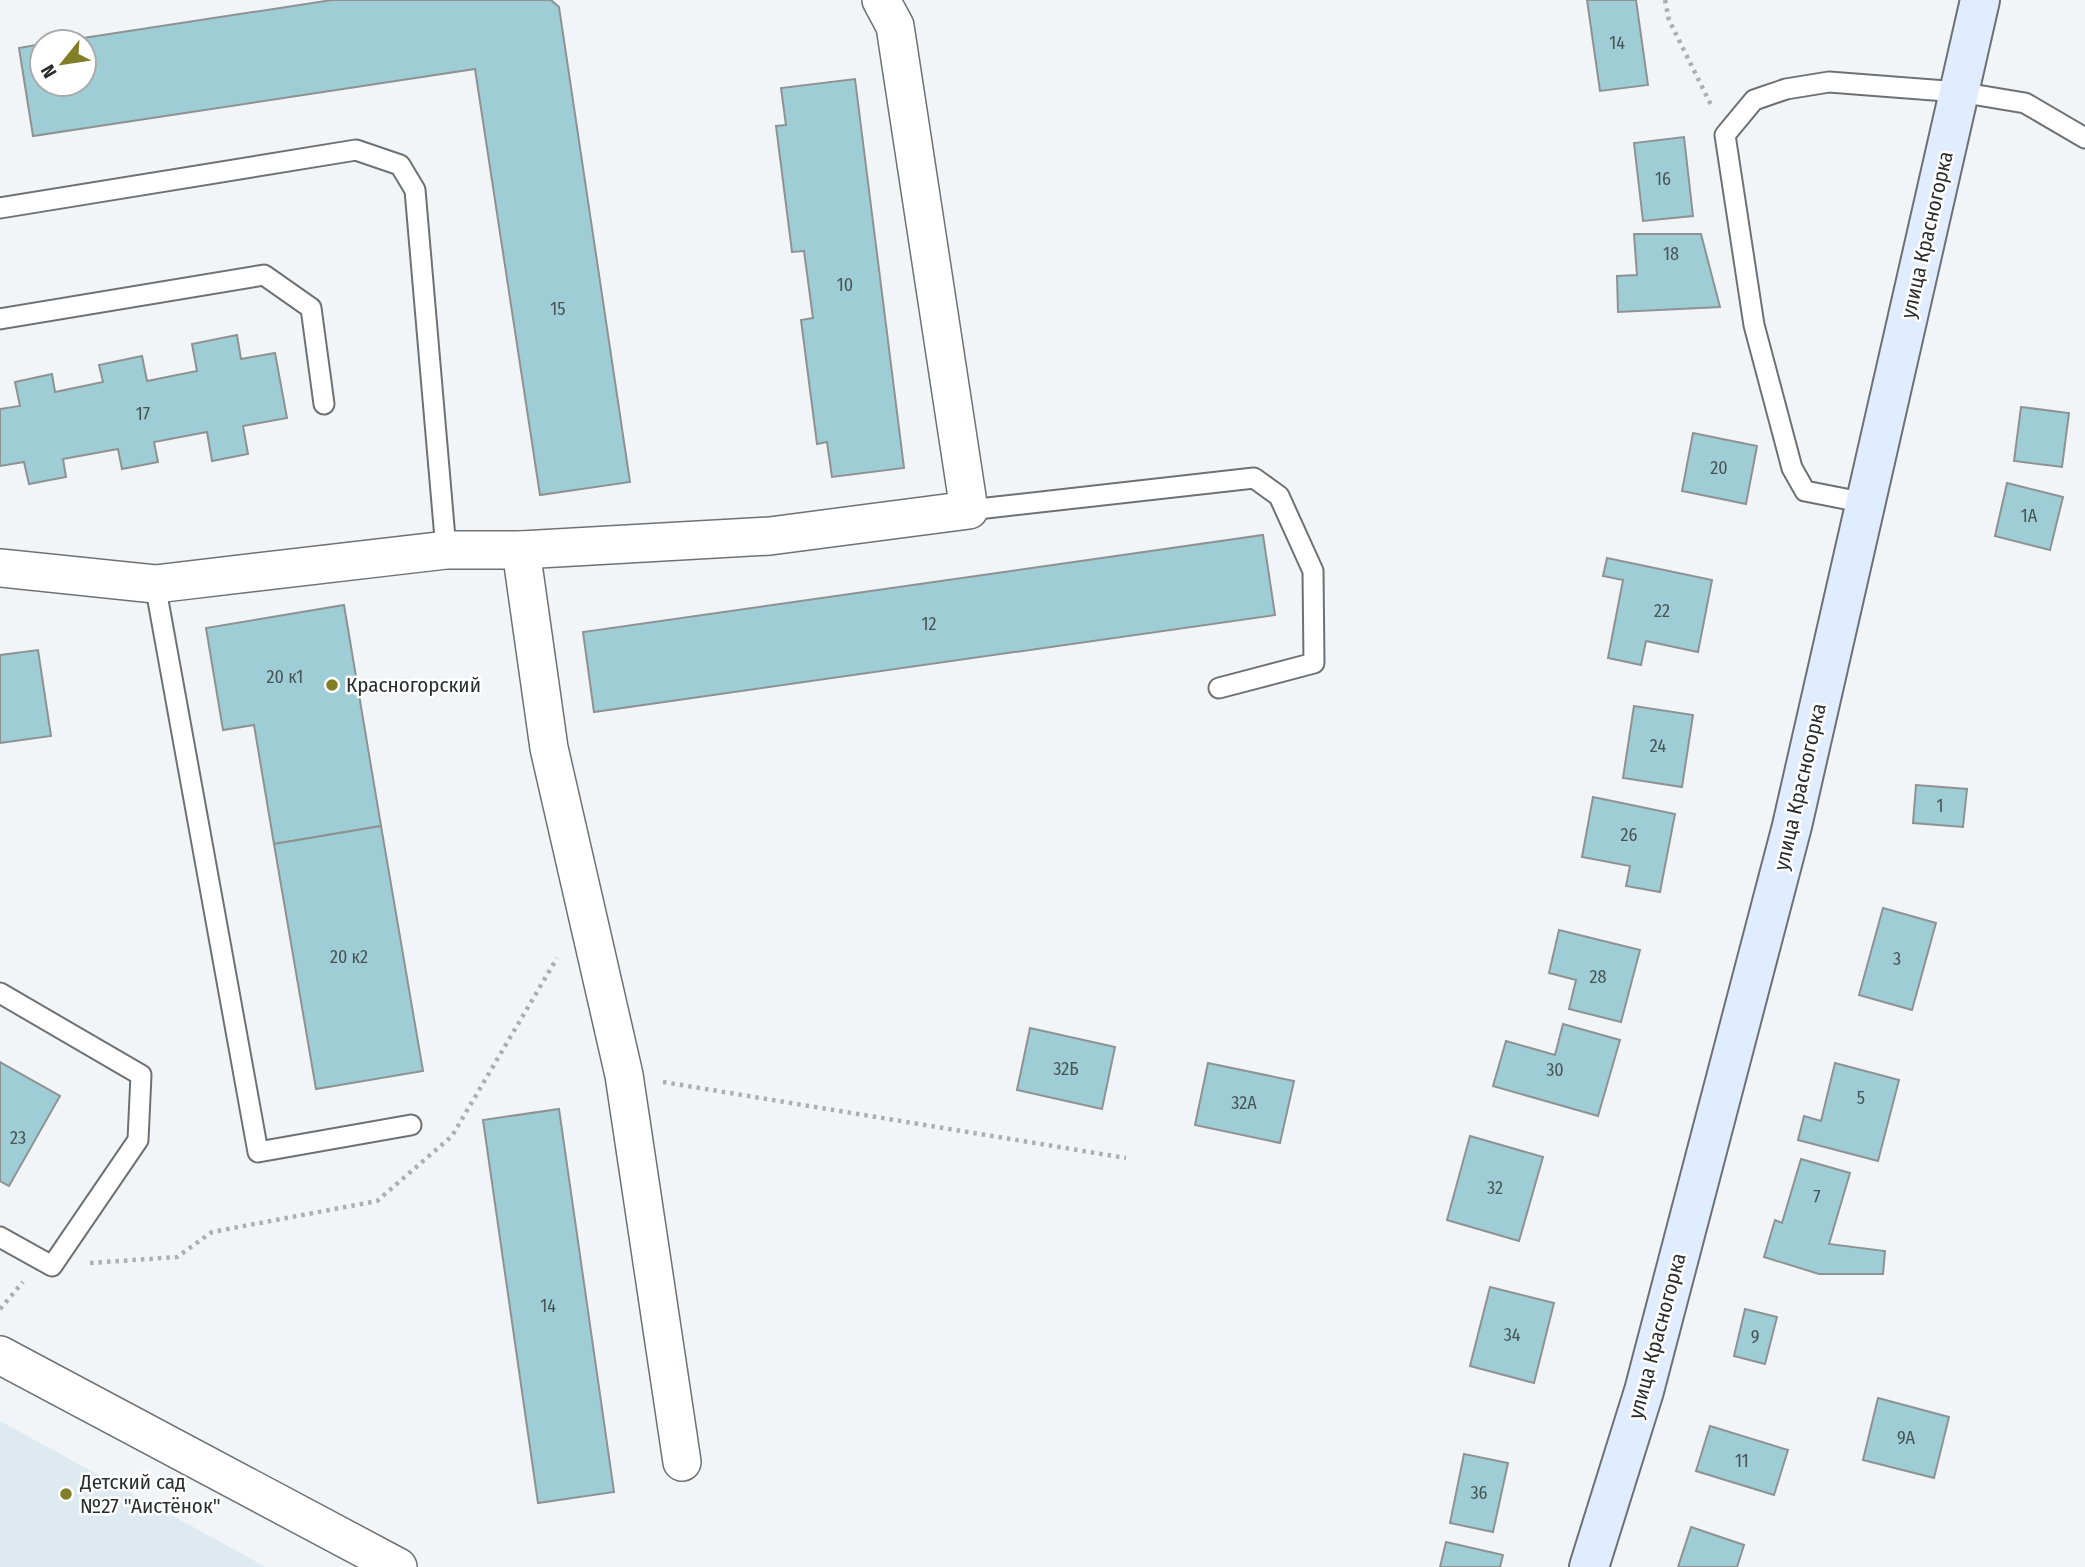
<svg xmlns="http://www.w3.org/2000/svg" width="2085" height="1567" font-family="'Fira Sans Condensed',sans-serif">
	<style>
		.built { fill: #dfeaf0 }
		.building { fill: #9fcdd5; stroke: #8e9293; stroke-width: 2 }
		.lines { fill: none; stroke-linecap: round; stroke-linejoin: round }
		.lane-casing { stroke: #6e7173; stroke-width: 23 }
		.street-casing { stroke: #6e7173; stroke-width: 40 }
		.secondary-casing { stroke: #6e7173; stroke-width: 42 }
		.path { stroke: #acaeb1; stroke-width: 4.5; stroke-dasharray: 3.5 5; stroke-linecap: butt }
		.lane { stroke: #fff; stroke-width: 19 }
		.street { stroke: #fff; stroke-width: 37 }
		.secondary { stroke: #e0ecff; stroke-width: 38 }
		.poi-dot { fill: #807f27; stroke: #fff; stroke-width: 2.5 }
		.labels { text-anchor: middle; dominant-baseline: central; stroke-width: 5; stroke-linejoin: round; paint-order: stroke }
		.number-label { font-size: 18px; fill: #475457 }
		.street-label { font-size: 21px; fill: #2a2c2d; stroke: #fff }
		.poi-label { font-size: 21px; fill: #2a2c2d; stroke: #fff; text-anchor: start }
	</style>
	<rect width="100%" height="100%" fill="#f2f5f8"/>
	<!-- built -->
	<path class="built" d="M0,1421L266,1567H0Z"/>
	<!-- building -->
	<g class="building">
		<path d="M332,0H551L559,7L630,482L540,495L475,69L33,136L19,48L42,44V84H84V42H57Z"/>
		<path d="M1587,0H1636L1648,85L1600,91Z"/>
		<path d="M855,79L904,468L832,477L827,442L817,444L801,320L813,318L804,251L792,252L776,126L786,125L781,88Z"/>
		<path d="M1684,137L1693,216L1643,221L1634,143Z"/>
		<path d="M1634,234H1701L1720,307L1618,312L1617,276L1637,275Z"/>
		<path d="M237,335L241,359L275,353L287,418L243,426L248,454L212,461L207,432L154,442L158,462L122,469L118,449L63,459L66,477L29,484L24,462L0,466V409L20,406L15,382L52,374L55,392L103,382L99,365L142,356L147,381L197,371L192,344Z"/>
		<path d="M2021,407L2069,413L2062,467L2014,461Z"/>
		<path d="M1693,433L1757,446L1746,504L1682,491Z"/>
		<path d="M2007,483L2063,497L2050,550L1995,536Z"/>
		<path d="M1263,535L1275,615L594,712L583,632Z"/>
		<path d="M1607,558L1712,580L1698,652L1646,641L1641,665L1608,658L1623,580L1603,576Z"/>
		<path d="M344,605L381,826L274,844L254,725L223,730L206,628Z"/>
		<path d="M38,650L51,736L0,743V655Z"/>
		<path d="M1634,706L1693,715L1682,787L1623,778Z"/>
		<path d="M1916,785L1967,789L1963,827L1913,823Z"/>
		<path d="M1593,797L1675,814L1660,892L1626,886L1630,866L1582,857Z"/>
		<path d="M381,826L423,1071L316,1089L274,844Z"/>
		<path d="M1883,908L1936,923L1912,1010L1859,995Z"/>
		<path d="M1559,930L1640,950L1621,1022L1569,1009L1576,980L1549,973Z"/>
		<path d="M1563,1024L1620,1040L1598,1116L1493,1086L1506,1041L1555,1055Z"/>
		<path d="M1030,1028L1115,1047L1102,1109L1017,1090Z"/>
		<path d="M0,1062L60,1096L9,1186L0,1181Z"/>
		<path d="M1208,1063L1294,1081L1280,1143L1195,1125Z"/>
		<path d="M1835,1063L1899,1080L1878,1161L1798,1140L1804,1116L1821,1121Z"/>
		<path d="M559,1109L614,1492L538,1503L483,1120Z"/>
		<path d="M1470,1136L1543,1157L1519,1241L1447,1220Z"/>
		<path d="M1801,1159L1850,1173L1829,1244L1885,1251L1883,1274H1819L1764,1257L1775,1220L1782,1223Z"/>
		<path d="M1490,1287L1554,1303L1534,1383L1470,1366Z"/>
		<path d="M1745,1309L1777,1317L1765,1364L1734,1356Z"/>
		<path d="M1878,1398L1949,1417L1934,1478L1863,1460Z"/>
		<path d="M1710,1426L1788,1450L1774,1495L1696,1471Z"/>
		<path d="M1464,1454L1508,1463L1493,1532L1450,1523Z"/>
		<path d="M1691,1527L1744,1545L1737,1567H1678Z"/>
		<path d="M1446,1542L1503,1555L1500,1567H1440Z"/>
	</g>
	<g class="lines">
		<!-- lane casing -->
		<g class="lane-casing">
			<g id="lane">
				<path d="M0,208L356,150L400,165L415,190L446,550"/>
				<path d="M0,319L264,275L311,308L324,404"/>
				<path d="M1866,503L1805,491L1792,468L1754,325L1725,135L1754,100L1786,89L1829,82L1959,92L2025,103L2085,138"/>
				<path d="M969,510L1254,478L1279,496L1313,571L1314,663L1219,688"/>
				<path d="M155,584L258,1152L411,1125"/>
				<path d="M0,993L141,1075L138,1140L52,1266L0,1237"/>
			</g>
		</g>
		<!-- street casing -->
		<g class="street-casing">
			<g id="street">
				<path d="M521,550L549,748L624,1075L682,1462"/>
				<path d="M0,568L155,584L446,550H521L770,536L969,510L895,26L881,0"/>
				<path d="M0,1355L398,1567"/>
			</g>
		</g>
		<!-- secondary casing -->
		<g class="secondary-casing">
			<path id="secondary" d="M1589,1567L1644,1391L1792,826L1980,0"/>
		</g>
		<!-- path -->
		<g class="path">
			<path d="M1665,0L1669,20L1711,105"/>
			<path d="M663,1082L1126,1158"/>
			<path d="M90,1263L177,1257L212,1232L377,1201L452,1136L557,958"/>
			<path d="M0,1309L23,1282"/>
		</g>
		<!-- lane -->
		<use href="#lane" class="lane"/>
		<!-- street -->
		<use href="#street" class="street"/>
		<!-- secondary -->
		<use href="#secondary" class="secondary"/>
	</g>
	<!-- markers -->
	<g class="poi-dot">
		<circle cx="332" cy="685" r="7"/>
		<circle cx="66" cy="1494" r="7"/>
	</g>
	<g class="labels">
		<!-- number labels -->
		<g class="number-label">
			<text x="1617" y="43">14</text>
			<text x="1663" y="179">16</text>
			<text x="1671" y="254">18</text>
			<text x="845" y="285">10</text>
			<text x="558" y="309">15</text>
			<text x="143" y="414">17</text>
			<text x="1719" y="468">20</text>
			<text x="2029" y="516">1А</text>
			<text x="1662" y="611">22</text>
			<text x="929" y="624">12</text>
			<text x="285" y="677">20 к1</text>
			<text x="1658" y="746">24</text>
			<text x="1940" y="806">1</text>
			<text x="1629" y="835">26</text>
			<text x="349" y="957">20 к2</text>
			<text x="1897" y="959">3</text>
			<text x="1598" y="977">28</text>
			<text x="1066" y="1069">32Б</text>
			<text x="1555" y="1070">30</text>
			<text x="1861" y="1098">5</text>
			<text x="1244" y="1103">32А</text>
			<text x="18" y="1138">23</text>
			<text x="1495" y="1188">32</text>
			<text x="1817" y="1197">7</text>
			<text x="548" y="1306">14</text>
			<text x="1512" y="1335">34</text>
			<text x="1755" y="1337">9</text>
			<text x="1906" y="1438">9А</text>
			<text x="1742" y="1461">11</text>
			<text x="1479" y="1493">36</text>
		</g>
		<!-- street labels -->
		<g class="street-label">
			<text transform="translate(1927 235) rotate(-77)">улица Красногорка</text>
			<text transform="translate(1800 787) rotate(-77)">улица Красногорка</text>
			<text transform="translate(1657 1336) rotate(-75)">улица Красногорка</text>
		</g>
		<!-- poi labels -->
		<g class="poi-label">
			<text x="346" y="685">Красногорский</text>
			<text x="80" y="1482">Детский сад<tspan x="80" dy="24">№27 "Аистёнок"</tspan></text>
		</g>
	</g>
	<!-- north arrow -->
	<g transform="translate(63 63) rotate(240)"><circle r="33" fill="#ffffff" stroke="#aaabab" stroke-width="2"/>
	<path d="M0-5L12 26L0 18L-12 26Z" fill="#807f27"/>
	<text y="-10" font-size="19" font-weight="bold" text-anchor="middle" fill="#2a2c2d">N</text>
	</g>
</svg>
